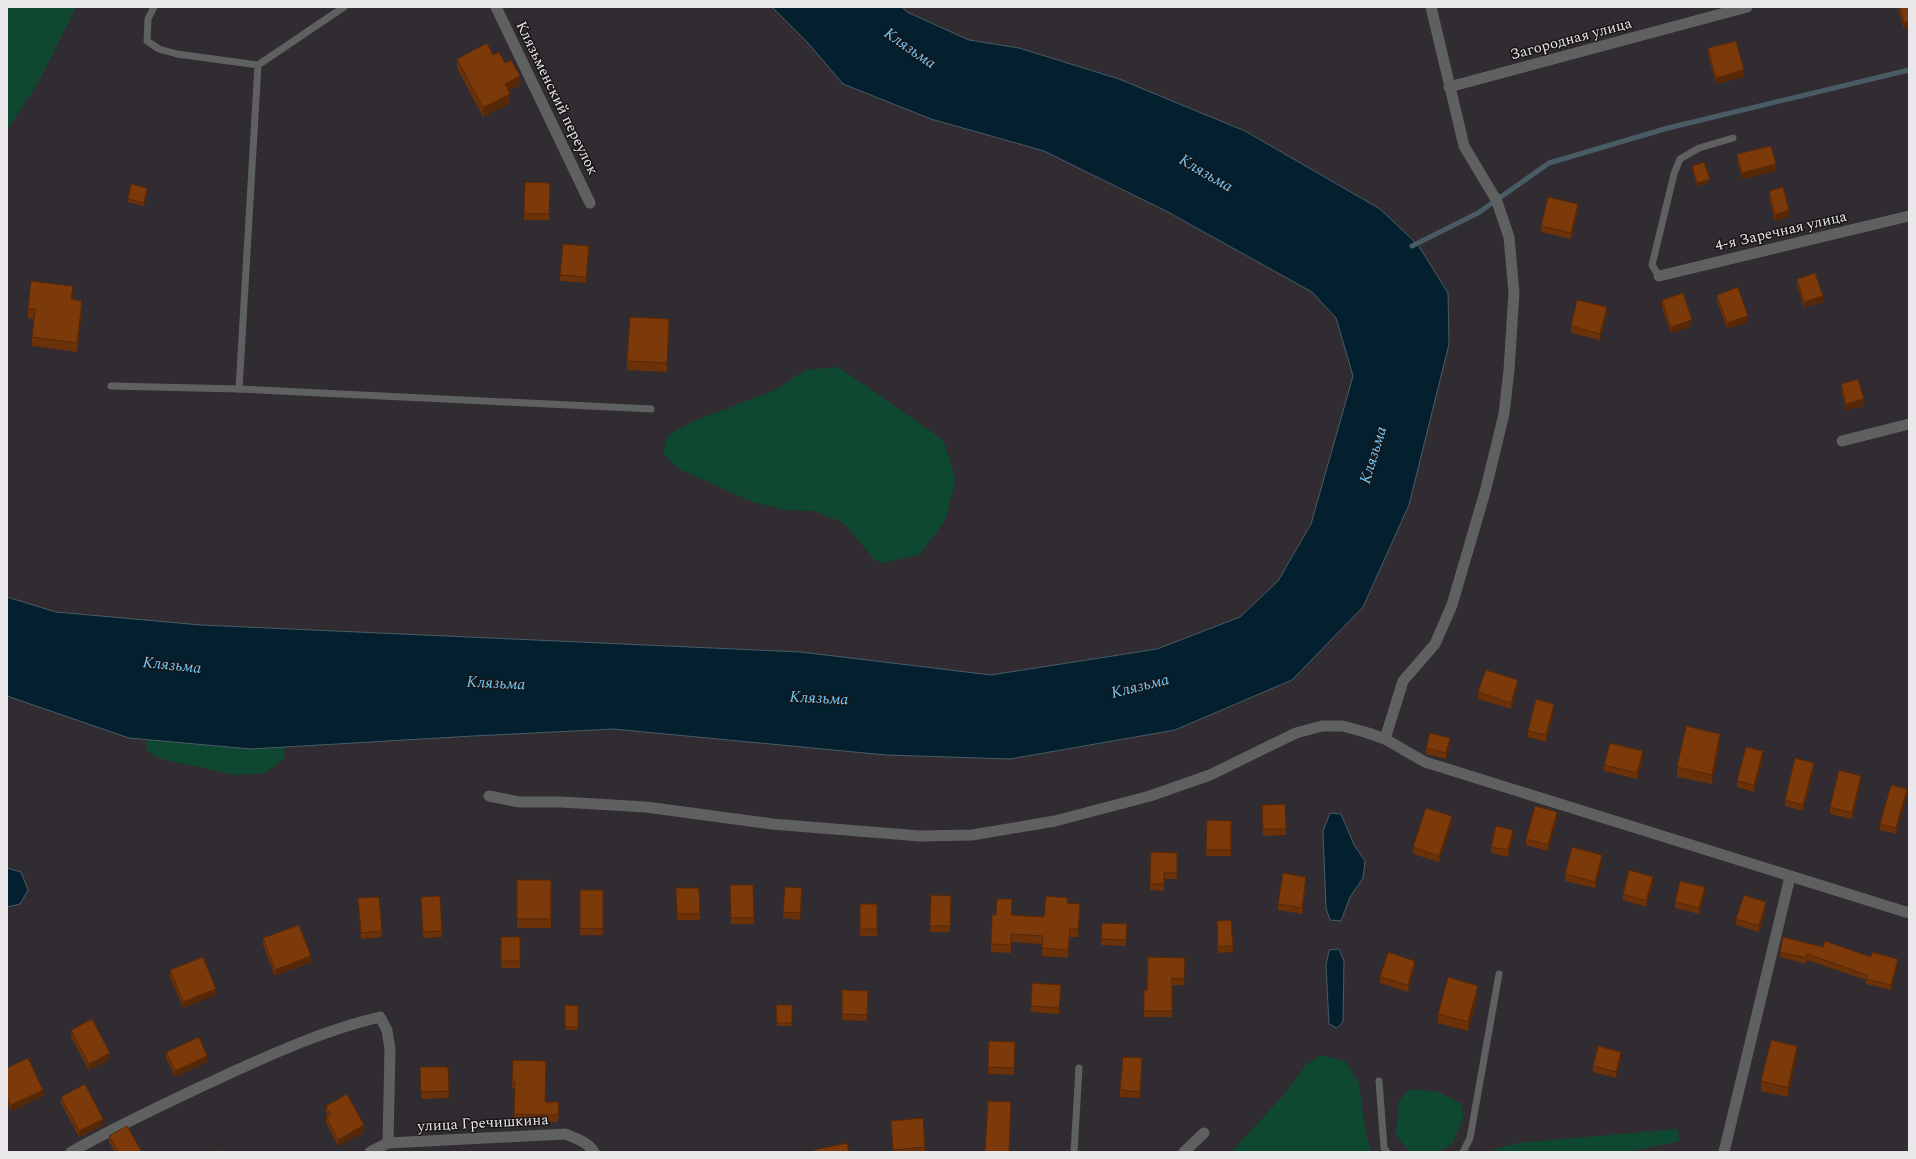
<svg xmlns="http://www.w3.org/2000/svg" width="1916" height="1159" font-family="Spectral,serif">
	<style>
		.green { fill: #0e4831 }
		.water { fill: #04202e; stroke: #495c66 }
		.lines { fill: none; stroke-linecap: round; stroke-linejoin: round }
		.stream { stroke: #495c66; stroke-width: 5 }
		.service { stroke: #5e615f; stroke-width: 7 }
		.minor { stroke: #5e615f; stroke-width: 11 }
		.wall { fill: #6b3109 }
		.shaded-wall { fill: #572807 }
		.building { fill: #7c390a; stroke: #572807 }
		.labels { text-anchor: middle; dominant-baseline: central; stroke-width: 3; stroke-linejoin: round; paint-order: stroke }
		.street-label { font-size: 15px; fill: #eae7ea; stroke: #181517 }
		.water-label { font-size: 16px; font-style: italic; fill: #71cbfb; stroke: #181517 }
	</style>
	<rect width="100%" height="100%" fill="#312c31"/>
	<!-- green -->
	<g class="green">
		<path d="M7,7H76L38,83L7,130Z"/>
		<path d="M837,367L862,383L943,440L956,480L945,521L919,555L881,563L874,559L844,523L815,511L785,510L753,502L679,469L663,453L668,435L692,422L775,390L805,370Z"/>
		<path d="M146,740L251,749L285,747L284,759L265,773L235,775L162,759L147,751Z"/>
		<path d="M1321,1055L1345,1061L1359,1083L1366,1136L1372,1152H1231L1283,1096L1305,1066Z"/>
		<path d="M1409,1089L1439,1092L1462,1104L1463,1120L1452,1144L1438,1152H1410L1396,1135L1398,1103Z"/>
		<path d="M1678,1129L1679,1141L1628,1152H1494L1496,1149L1518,1143Z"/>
	</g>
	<!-- water -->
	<g class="water">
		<path d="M772,7H902L907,12L969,40L1019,48L1119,79L1245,131L1380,209L1418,245L1448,293L1449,344L1409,505L1363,607L1292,680L1175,730L1010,759L886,755L613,729L473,736L251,749L129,738L7,696V597L56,612L201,625L801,652L991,675L1157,649L1240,617L1278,581L1311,524L1353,376L1336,318L1312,292L1166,211L1044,151L931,119L843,84L808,43Z"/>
		<path d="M1330,813L1341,814L1354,845L1365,861L1363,878L1350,897L1341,921L1330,920L1326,908L1323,831Z"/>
		<path d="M7,868L21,872L28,890L20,904L7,907Z"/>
		<path d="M1339,949L1344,961L1343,1022L1337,1028L1329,1024L1326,966L1329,950Z"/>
	</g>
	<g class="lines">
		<!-- stream -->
		<path class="stream" d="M1412,246L1478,213L1549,163L1668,128L1909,70"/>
		<!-- service -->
		<g class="service">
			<path d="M154,7L148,19L147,41L159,49L177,54L258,65L239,389"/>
			<path d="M258,65L344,7"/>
			<path d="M1659,276L1652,265L1674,174L1680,159L1699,148L1733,138"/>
			<path d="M111,386L239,389L651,409"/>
			<path d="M1379,1081L1384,1148L1387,1152"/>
			<path d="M1074,1152L1079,1068"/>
			<path d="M1463,1152L1470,1138L1499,974"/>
		</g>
		<!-- minor -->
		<g class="minor">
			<path d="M496,7L590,203"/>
			<path d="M1431,7L1464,146L1495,198"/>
			<path d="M1449,87L1747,7"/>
			<path d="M1659,276L1909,216"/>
			<path d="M1842,441L1909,424"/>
			<path d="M1385,739L1403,681L1435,644L1452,605L1485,492L1504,414L1509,370L1514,293L1509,237L1496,199"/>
			<path d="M489,796L519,802H561L646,807L772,824L920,836L972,835L1055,821L1150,796L1210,775L1296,733L1322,726H1343L1368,733L1385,739L1425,762L1909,913"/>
			<path d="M71,1152C121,1124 172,1100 224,1076C274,1053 325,1030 380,1017L387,1030L390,1049L388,1143"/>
			<path d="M370,1152L388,1143L565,1134C575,1138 588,1142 594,1152"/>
			<path d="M1184,1152L1204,1133"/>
			<path d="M1724,1152L1790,877"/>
		</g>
	</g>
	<!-- wall -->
	<g class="wall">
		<path d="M1898,7H1909L1904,29L1898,8Z"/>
		<path d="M1708,48L1744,77L1716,84L1708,54Z"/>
		<path d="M493,55L505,63L520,85L509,91L510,103L483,117L457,68V59Z"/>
		<path d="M1737,154L1776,171L1742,179L1737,160Z"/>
		<path d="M1692,166L1710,182L1697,186L1692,169Z"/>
		<path d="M525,182L550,183L549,220H524Z"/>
		<path d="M147,191L144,206L128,202V199Z"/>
		<path d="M1769,191L1789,217L1775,221L1769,198Z"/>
		<path d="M1578,211L1571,239L1541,232V226Z"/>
		<path d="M589,252L586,283L560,281V275Z"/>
		<path d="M1797,279L1823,302L1804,308L1797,286Z"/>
		<path d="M73,295L72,300L82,310L77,352L32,346V337L34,319L28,318V309Z"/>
		<path d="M1717,295L1748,322L1727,329L1717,301Z"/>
		<path d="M1662,300L1692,326L1671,333L1662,307Z"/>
		<path d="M1607,313L1600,340L1571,333V326Z"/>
		<path d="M669,328L667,372L627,370V361Z"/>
		<path d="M1841,384L1864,406L1846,410L1841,390Z"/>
		<path d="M1518,686L1511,709L1478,699V692Z"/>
		<path d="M1554,710L1546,742L1528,737V731Z"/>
		<path d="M1720,743L1712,784L1677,777V767Z"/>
		<path d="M1450,744L1446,759L1426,754V748Z"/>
		<path d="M1643,757L1637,779L1604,771V765Z"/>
		<path d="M1763,758L1754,792L1737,787V781Z"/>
		<path d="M1814,769L1803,811L1785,806V800Z"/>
		<path d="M1861,782L1852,819L1830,814V807Z"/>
		<path d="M1907,795L1896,834L1880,830V824Z"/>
		<path d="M1285,804L1286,835L1263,836L1262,805Z"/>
		<path d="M1557,818L1548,851L1526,845V839Z"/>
		<path d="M1207,820L1231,821V856H1206Z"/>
		<path d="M1452,822L1439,862L1413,854V847Z"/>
		<path d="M1513,836L1508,857L1491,853V847Z"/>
		<path d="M1151,852L1177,853V879H1164V891L1150,890Z"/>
		<path d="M1602,861L1595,888L1565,881V874Z"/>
		<rect x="517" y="880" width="34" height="48"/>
		<path d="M1306,883L1302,914L1278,910V904Z"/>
		<path d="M1653,883L1646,907L1623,900V894Z"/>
		<path d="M730,885H753L754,924H731Z"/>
		<path d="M676,888H699L700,920H677Z"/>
		<rect x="580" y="890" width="23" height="45"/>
		<path d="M1705,893L1699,914L1675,908V902Z"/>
		<path d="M802,894L800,920L783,918V912Z"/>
		<path d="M931,895L951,896L950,932H930Z"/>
		<path d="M421,897L442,931V937L423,938Z"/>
		<path d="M358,898L382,931V937L361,939Z"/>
		<path d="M1068,903L1080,912L1078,937H1070L1068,958L1042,956V944L1011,942V953L991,952V944L996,915H1011L1044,917Z"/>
		<rect x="860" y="904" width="17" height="32"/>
		<path d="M1766,908L1759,932L1736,925V919Z"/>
		<path d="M1102,923L1127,924L1126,946L1101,945Z"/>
		<path d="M1217,927L1233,946V952L1218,953Z"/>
		<rect x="501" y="937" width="19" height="31"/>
		<path d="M263,938L311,962L275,976L263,945Z"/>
		<path d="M1823,947L1871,957L1898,964L1891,990L1866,984V980L1807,960L1806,964L1780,957V952Z"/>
		<path d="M1185,958L1184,985H1172V1017H1144V990H1147Z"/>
		<path d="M1415,967L1408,992L1380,983V977Z"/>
		<path d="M170,970L216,995L183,1008L170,977Z"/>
		<path d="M842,990L868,991L867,1021L842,1020Z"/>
		<path d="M1061,991L1059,1014L1031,1012V1006Z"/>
		<path d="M1478,995L1468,1031L1438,1023V1014Z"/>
		<path d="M565,1005L578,1006V1030H565Z"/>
		<path d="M776,1005H792V1026H777Z"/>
		<path d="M71,1030L110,1059L89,1070L71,1037Z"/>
		<path d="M989,1041L1015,1042L1014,1075L988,1074Z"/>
		<path d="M166,1052L207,1062L175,1077L166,1058Z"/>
		<path d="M1797,1056L1788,1097L1761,1091V1081Z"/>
		<path d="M1621,1058L1616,1078L1593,1072V1066Z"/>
		<path d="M513,1060L545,1102H559L558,1122L514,1120L515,1089L512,1088Z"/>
		<path d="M1142,1065L1140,1098L1120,1097V1090Z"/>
		<path d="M420,1067H448L449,1098L421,1099Z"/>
		<path d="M7,1068L43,1096L11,1111L7,1102Z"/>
		<path d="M61,1097L103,1125L79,1137L61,1103Z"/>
		<path d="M326,1106L364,1132L338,1146L326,1123V1117L328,1116L326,1112Z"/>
		<path d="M891,1121L925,1147V1152H893Z"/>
		<path d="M109,1136L142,1152H115L109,1142Z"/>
	</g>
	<!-- shaded-wall -->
	<g class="shaded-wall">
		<path d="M1909,21V27L1904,29V23Z"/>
		<path d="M1744,70V77L1716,84V78Z"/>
		<path d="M520,76V85L505,93V84Z"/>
		<path d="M510,94V103L483,117V108Z"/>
		<path d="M1776,164V171L1742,179V173Z"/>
		<path d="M1710,179V182L1697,186V183Z"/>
		<path d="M147,188V191L144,206V203Z"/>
		<path d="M1578,204V211L1571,239V233Z"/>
		<path d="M1789,210V217L1775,221V215Z"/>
		<path d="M589,246V252L586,283V277Z"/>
		<path d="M73,286V295L71,309V299Z"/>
		<path d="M1823,296V302L1804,308V302Z"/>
		<path d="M82,301V310L77,352V343Z"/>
		<path d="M1607,307V313L1600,340V334Z"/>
		<path d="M1748,316V322L1727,329V323Z"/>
		<path d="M669,319V328L667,372V363Z"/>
		<path d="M1692,320V326L1671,333V327Z"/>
		<path d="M1864,399V406L1846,410V404Z"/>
		<path d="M1518,680V686L1511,709V703Z"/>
		<path d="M1554,704V710L1546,742V735Z"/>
		<path d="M1720,734V743L1712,784V775Z"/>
		<path d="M1450,738V744L1446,759V753Z"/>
		<path d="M1643,751V757L1637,779V773Z"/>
		<path d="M1763,751V758L1754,792V785Z"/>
		<path d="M1814,763V769L1803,811V805Z"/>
		<path d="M1861,776V782L1852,819V813Z"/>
		<path d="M1907,789V795L1896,834V828Z"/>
		<path d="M1557,812V818L1548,851V845Z"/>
		<path d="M1452,816V822L1439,862V856Z"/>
		<path d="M1513,830V836L1508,857V850Z"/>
		<path d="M1602,855V861L1595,888V882Z"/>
		<path d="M1306,877V883L1302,914V908Z"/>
		<path d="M1653,877V883L1646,907V901Z"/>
		<path d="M1705,887V893L1699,914V908Z"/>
		<path d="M802,888V894L800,920V913Z"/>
		<path d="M1766,902V908L1759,932V926Z"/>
		<path d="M1080,904V912L1078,937V929Z"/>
		<path d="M1070,929V937L1068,958V950Z"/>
		<path d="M311,956V962L275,976V970Z"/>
		<path d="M1898,959V964L1891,990V985Z"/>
		<path d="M1415,961V967L1408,992V985Z"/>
		<path d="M1478,986V995L1468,1031V1022Z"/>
		<path d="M216,989V995L183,1008V1002Z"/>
		<path d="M1797,1046V1056L1788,1097V1088Z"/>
		<path d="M1621,1052V1058L1616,1078V1072Z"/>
		<path d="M110,1053V1059L89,1070V1064Z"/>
		<path d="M207,1056V1062L175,1077V1071Z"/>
		<path d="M1142,1058V1065L1140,1098V1092Z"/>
		<path d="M43,1090V1096L11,1111V1105Z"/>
		<path d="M103,1119V1125L79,1137V1131Z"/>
		<path d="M364,1125V1132L338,1146V1140Z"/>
	</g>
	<!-- building -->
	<g class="building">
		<path d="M1900,7H1909V21L1904,23Z"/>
		<path d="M1736,41L1744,70L1716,78L1708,48Z"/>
		<path d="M487,43L493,55L499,52L505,63L511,60L520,76L505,84L510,94L483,108L457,59Z"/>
		<path d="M1771,146L1776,164L1742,173L1737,154Z"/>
		<path d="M1704,162L1710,179L1697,183L1692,166Z"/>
		<path d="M525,182L550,183L549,214H524Z"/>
		<path d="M131,184L147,188L144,203L128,199Z"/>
		<path d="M1783,187L1789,210L1775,215L1769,191Z"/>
		<path d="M1548,197L1578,204L1571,233L1541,226Z"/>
		<path d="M563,244L589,246L586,277L560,275Z"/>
		<path d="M1815,273L1823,296L1804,302L1797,279Z"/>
		<path d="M31,281L73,286L71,299L82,301L77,343L32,337L35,309H28Z"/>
		<path d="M1738,287L1748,316L1727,323L1717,295Z"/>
		<path d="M1683,293L1692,320L1671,327L1662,300Z"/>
		<path d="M1577,300L1607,307L1600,334L1571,326Z"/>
		<path d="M630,317L669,319L667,363L627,361Z"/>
		<path d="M1858,379L1864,399L1846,404L1841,384Z"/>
		<path d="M1486,670L1518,680L1511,703L1478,692Z"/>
		<path d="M1536,699L1554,704L1546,735L1528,731Z"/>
		<path d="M1686,726L1720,734L1712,775L1677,767Z"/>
		<path d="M1430,733L1450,738L1446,753L1426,748Z"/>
		<path d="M1610,743L1643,751L1637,773L1604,765Z"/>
		<path d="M1746,747L1763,751L1754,785L1737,781Z"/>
		<path d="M1795,758L1814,763L1803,805L1785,800Z"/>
		<path d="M1839,770L1861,776L1852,813L1830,807Z"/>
		<path d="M1891,785L1907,789L1896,828L1880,824Z"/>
		<path d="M1285,804L1286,829H1263L1262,805Z"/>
		<path d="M1535,806L1557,812L1548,845L1526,839Z"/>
		<path d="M1426,808L1452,816L1439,856L1413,847Z"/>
		<path d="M1207,820L1231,821V850H1206Z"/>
		<path d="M1496,826L1513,830L1508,850L1491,847Z"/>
		<path d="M1572,847L1602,855L1595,882L1565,874Z"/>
		<path d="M1151,852L1177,853V873H1164V884H1150Z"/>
		<path d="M1629,870L1653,877L1646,901L1623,894Z"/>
		<path d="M1283,873L1306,877L1302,908L1278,904Z"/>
		<rect x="517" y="880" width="34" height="39"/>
		<path d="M1680,881L1705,887L1699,908L1675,902Z"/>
		<path d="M730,885H753L754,918H731Z"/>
		<path d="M785,887L802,888L800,913L783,912Z"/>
		<path d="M676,888H699L700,914H677Z"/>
		<path d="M580,890H603V929L580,928Z"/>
		<path d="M931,895L951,896L950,926H930Z"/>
		<path d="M1744,895L1766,902L1759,926L1736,919Z"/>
		<path d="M440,896L442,931L423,932L421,897Z"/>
		<path d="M1046,896L1068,898L1067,903L1080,904L1078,929H1070L1068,950L1042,948L1043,936L1011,934V945L991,944L992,915H996L997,899H1012L1011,915L1044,917Z"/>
		<path d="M379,897L382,931L361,933L358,898Z"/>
		<rect x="860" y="904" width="17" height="25"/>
		<path d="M1231,920L1233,946L1218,947L1217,921Z"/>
		<path d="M1102,923L1127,924L1126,940L1101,939Z"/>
		<path d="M299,925L311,956L275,970L263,938Z"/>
		<rect x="501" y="937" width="19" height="24"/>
		<path d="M1783,937L1823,947L1825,941L1871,957L1872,952L1898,959L1891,985L1866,979L1867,975L1807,954L1806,958L1780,952Z"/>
		<path d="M1388,952L1415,961L1408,985L1380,977Z"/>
		<path d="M203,957L216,989L183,1002L170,970Z"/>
		<path d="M1148,957L1185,958L1184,979L1172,978V1011H1144V990H1147Z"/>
		<path d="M1448,977L1478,986L1468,1022L1438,1014Z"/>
		<path d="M1032,983L1061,985L1059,1008L1031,1006Z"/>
		<path d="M842,990L868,991L867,1015L842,1014Z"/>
		<path d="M565,1005L578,1006V1027H565Z"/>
		<path d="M776,1005H792V1023H777Z"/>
		<path d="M92,1019L110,1053L89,1064L71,1030Z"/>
		<path d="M199,1037L207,1056L175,1071L166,1052Z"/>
		<path d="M1771,1040L1797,1046L1788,1088L1761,1081Z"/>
		<path d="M989,1041L1015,1042L1014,1068L988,1067Z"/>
		<path d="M1598,1046L1621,1052L1616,1072L1593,1066Z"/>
		<path d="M1123,1057L1142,1058L1140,1092L1120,1090Z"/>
		<path d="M28,1058L43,1090L11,1105L7,1096V1068Z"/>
		<path d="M513,1060L546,1061L545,1102H559L558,1115L514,1114L515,1082H512Z"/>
		<path d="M420,1067H448L449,1091L421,1092Z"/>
		<path d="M85,1084L103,1119L79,1131L61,1097Z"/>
		<path d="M347,1094L364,1125L338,1140L326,1117L331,1114L326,1106Z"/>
		<path d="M988,1101L1011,1102L1009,1152H985Z"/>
		<path d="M923,1118L925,1147L893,1150L891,1121Z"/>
		<path d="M127,1126L142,1152H119L109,1136Z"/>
		<path d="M847,1143L849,1152H814V1150Z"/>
		<path d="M218,1150L219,1152H213Z"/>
	</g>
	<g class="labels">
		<!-- street labels -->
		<g class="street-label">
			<text transform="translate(1571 39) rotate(-15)">Загородная улица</text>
			<text transform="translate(557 98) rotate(64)">Клязьменский переулок</text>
			<text transform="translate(1781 231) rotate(-13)">4-я Заречная улица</text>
			<text transform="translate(483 1123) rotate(-3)">улица Гречишкина</text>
		</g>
		<!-- water labels -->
		<g class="water-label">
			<text transform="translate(910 48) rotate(35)">Клязьма</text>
			<text transform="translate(1206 173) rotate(30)">Клязьма</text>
			<text transform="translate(1373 455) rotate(-73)">Клязьма</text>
			<text transform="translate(172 665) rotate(6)">Клязьма</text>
			<text transform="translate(496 683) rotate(3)">Клязьма</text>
			<text transform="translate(1140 686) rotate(-14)">Клязьма</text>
			<text transform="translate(819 698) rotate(3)">Клязьма</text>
		</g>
	</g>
	<!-- border -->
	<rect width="1916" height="1159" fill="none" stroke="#eae7ea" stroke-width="16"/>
</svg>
